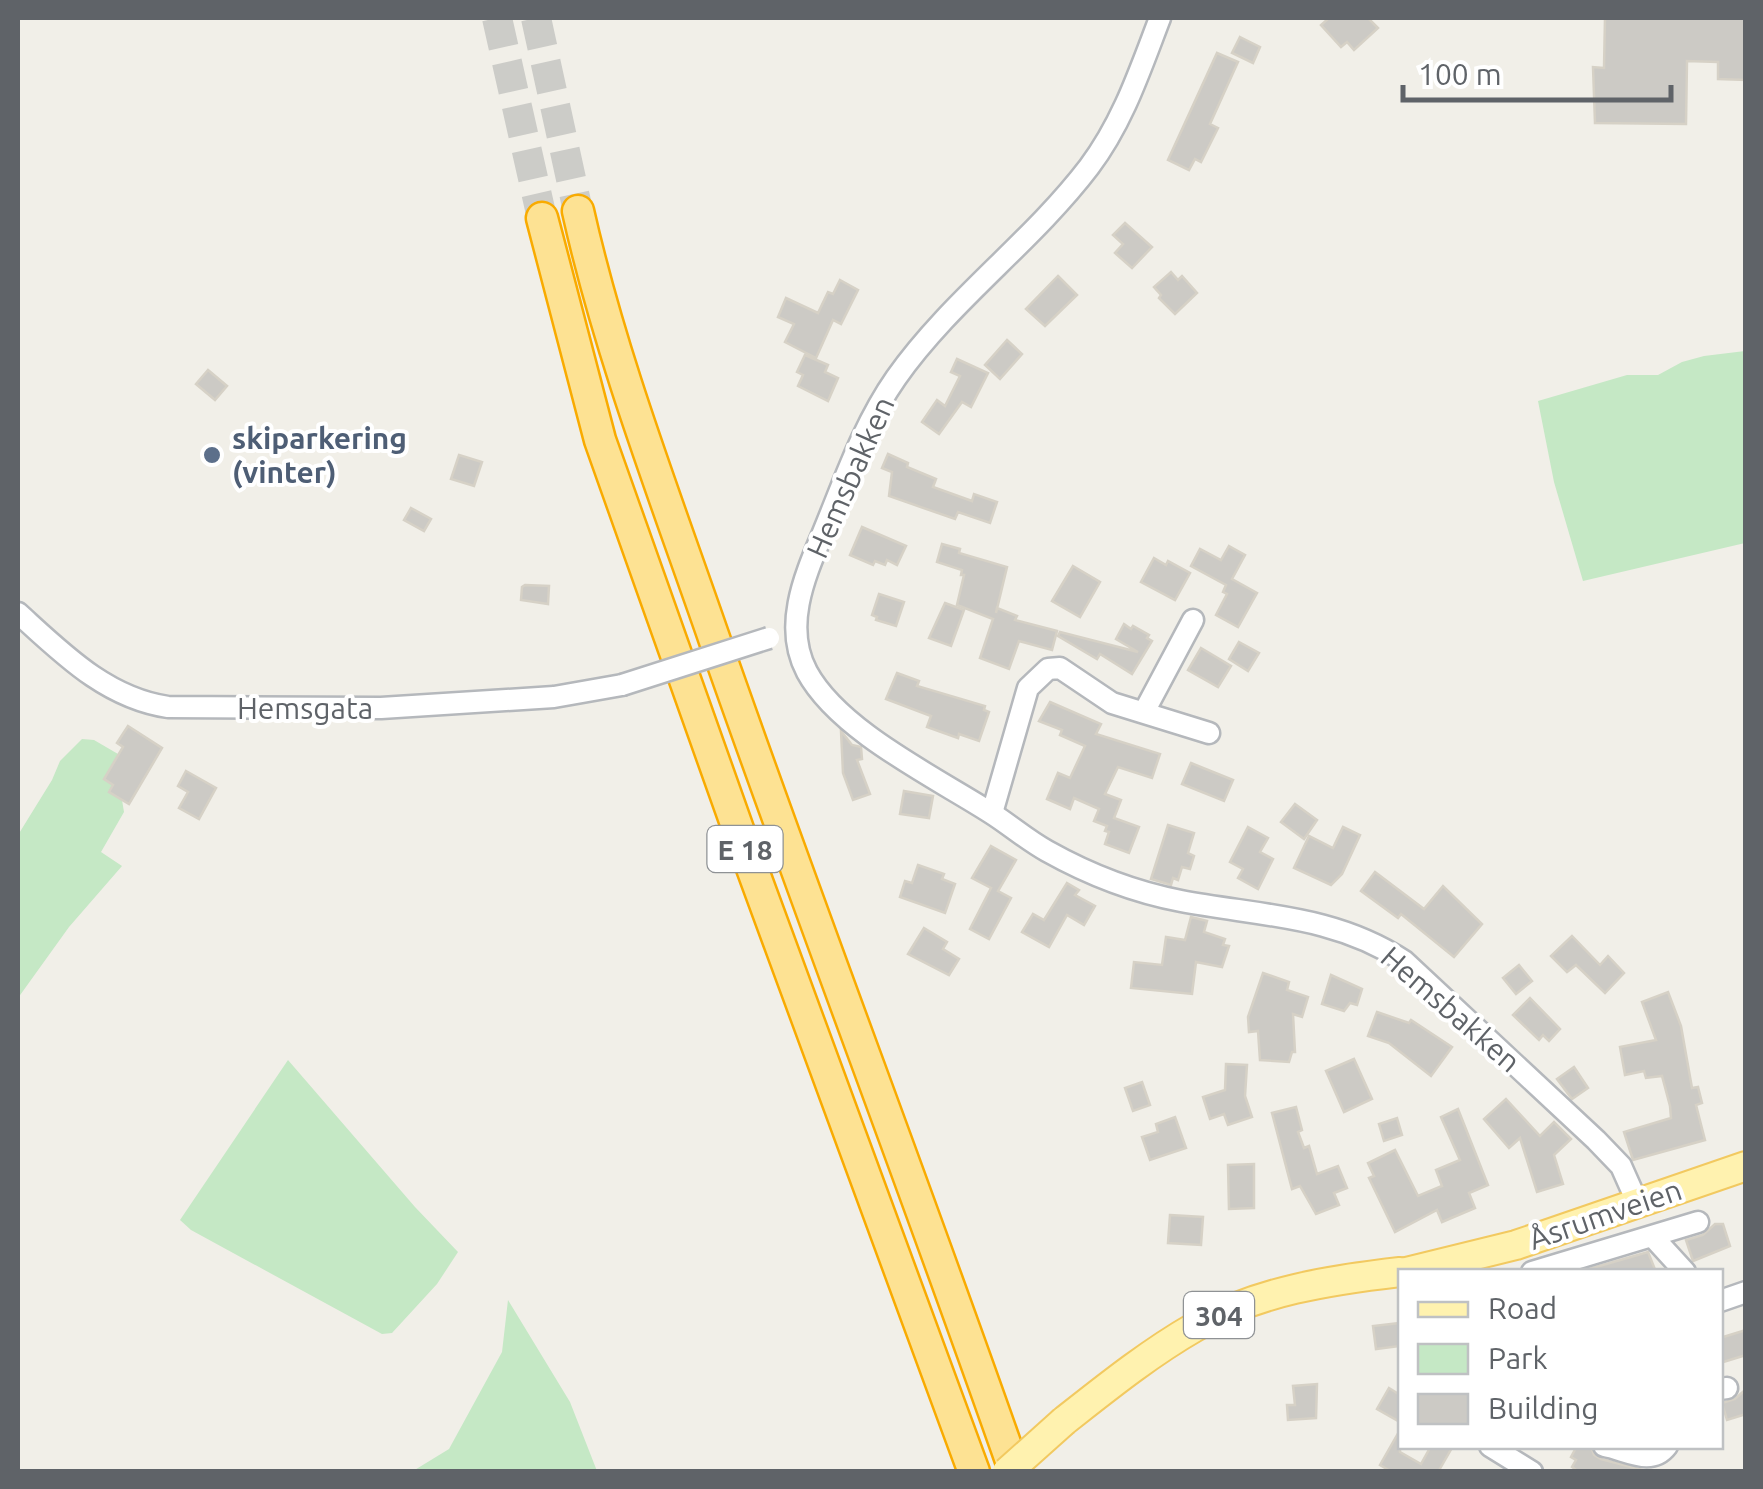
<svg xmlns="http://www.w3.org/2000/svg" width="1763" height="1489" font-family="Ubuntu,sans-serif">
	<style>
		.green { fill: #c5e8c5 }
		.building { fill: #cccac5; stroke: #d6d1c6; stroke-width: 2.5 }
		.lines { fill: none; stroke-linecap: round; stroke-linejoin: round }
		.highway-tunnel { stroke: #ccccc8; stroke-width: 30; stroke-dasharray: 30 15; stroke-linecap: butt }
		.minor-casing { stroke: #b5b8bc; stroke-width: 25 }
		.major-casing { stroke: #f2c960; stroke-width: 32 }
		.highway-casing { stroke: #f9ab00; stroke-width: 35 }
		.minor { stroke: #fff; stroke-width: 20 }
		.major { stroke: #fff2af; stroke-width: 28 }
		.highway { stroke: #fde293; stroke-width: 30 }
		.minor-bridge-casing { stroke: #b5b8bc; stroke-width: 25; stroke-linecap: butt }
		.major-bridge-casing { stroke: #f2c960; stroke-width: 32; stroke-linecap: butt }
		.minor-bridge { stroke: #fff; stroke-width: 20 }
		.major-bridge { stroke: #fff2af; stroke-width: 28 }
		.service-dot { fill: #5c6f8a; stroke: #fff; stroke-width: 4 }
		.labels { text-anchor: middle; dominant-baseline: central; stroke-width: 8; stroke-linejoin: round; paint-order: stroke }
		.shield { fill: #fff; stroke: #8f9295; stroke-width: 2.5 }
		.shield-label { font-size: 28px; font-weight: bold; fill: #5f6368 }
		.service-label { font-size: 30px; font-weight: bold; fill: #4e5e75; stroke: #fff; text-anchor: start }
		.street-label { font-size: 30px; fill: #5f6368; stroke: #fff }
	</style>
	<rect width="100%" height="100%" fill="#f1efe8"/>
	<!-- green -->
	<g class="green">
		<path d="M1745,351V543L1583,581L1554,482L1538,401L1627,375H1658L1682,362L1704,356Z"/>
		<path d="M82,739L94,740L118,754L104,779L113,785L109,792L122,800L124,812L101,852L122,866L69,927L18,998V835L52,780L60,761Z"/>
		<path d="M288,1060L415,1207L458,1252L437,1284L392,1333L382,1334L191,1230L180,1220Z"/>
		<path d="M508,1300L570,1402L597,1471H413L449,1449L502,1352Z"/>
	</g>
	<!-- building -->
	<g class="building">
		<path d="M1329,18H1368L1378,28L1354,50L1347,42L1341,47L1321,25Z"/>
		<path d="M1605,18H1746V80L1718,79V62L1687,61L1686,124L1595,123L1593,67L1604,68Z"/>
		<path d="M1240,37L1260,47L1253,63L1232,53Z"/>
		<path d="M1217,53L1238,62L1210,124L1218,128L1201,162L1195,159L1189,170L1168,160Z"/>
		<path d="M1125,223L1152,247L1132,268L1115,253L1123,244L1113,235Z"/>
		<path d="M1171,272L1178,280L1182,276L1197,293L1175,314L1159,298L1161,295L1154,287Z"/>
		<path d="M1058,276L1077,295L1045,326L1026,309Z"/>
		<path d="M840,280L858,290L841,324L833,320L816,358L785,342L794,324L778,317L786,298L818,313L828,292L833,294Z"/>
		<path d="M1007,340L1022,354L1000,379L985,365Z"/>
		<path d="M805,355L828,365L825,372L838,378L828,401L798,386L803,375L797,372Z"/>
		<path d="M957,359L988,373L971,407L962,402L939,434L922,422L937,400L945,406L960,376L951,372Z"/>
		<path d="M208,370L227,386L215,400L196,384Z"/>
		<path d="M888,454L908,463L907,467L936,479L933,487L972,501L974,494L997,502L990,523L958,512L955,519L889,496L892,472L882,468Z"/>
		<path d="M459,455L482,462L474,486L451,479Z"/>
		<path d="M411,508L431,519L424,531L404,520Z"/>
		<path d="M862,527L906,546L897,565L887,560L885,565L875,561L873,565L850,555Z"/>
		<path d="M942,544L960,549L959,553L1007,567L996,613L997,608L1017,616L1015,620L1057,631L1052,650L1019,641L1009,669L980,658L993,619L957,605L964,575H961L962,570L937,562Z"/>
		<path d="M1229,546L1245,555L1232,579L1257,593L1238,627L1216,615L1227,594L1223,592L1226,585L1191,566L1200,549L1221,560Z"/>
		<path d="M1154,558L1166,565L1168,561L1190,573L1175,600L1141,582Z"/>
		<path d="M1073,566L1100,582L1080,617L1052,601Z"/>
		<path d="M525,585L549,586L548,604L521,600L522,587Z"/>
		<path d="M879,594L904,602L896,626L876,620L877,617L872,615Z"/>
		<path d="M945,603L964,610L951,646L929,638Z"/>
		<path d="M1124,624L1131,629L1133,626L1149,635L1147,638L1152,641L1132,674L1100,654L1097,659L1058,636L1060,632L1138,652L1116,639Z"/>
		<path d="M1239,642L1259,653L1248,671L1229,659Z"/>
		<path d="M1201,648L1231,666L1218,687L1188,670Z"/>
		<path d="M897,673L919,681L917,686L985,706L984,710L989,712L979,741L959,734L958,738L927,727L931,716L886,699Z"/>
		<path d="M1050,702L1101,724L1096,734L1160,754L1152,778L1118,767L1105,794L1121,800L1114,818L1139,827L1129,853L1105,844L1109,832L1105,831L1107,826L1094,821L1099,809L1074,798L1070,809L1047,799L1058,773L1070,778L1085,746L1060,735L1062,730L1039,721Z"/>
		<path d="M128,726L162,748L129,804L109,792L113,785L104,779L123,747L117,743Z"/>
		<path d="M841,731L852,745L861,747L862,759L857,760L870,794L853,800L843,773Z"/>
		<path d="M1191,763L1233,780L1224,801L1182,784Z"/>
		<path d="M186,771L216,788L199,819L179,808L188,792L178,786Z"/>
		<path d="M904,791L933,796L929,818L900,814Z"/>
		<path d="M1295,804L1317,820L1304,839L1281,822Z"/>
		<path d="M1168,825L1194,833L1188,853L1194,856L1190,869L1182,867L1178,880L1173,878L1171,885L1151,879Z"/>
		<path d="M1248,827L1268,838L1260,852L1273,859L1258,889L1238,878L1243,869L1230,862Z"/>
		<path d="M1343,827L1360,835L1342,874L1331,885L1294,868L1309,836L1333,848Z"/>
		<path d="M991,846L1016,860L998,891L1011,898L989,939L970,929L991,888L972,878Z"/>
		<path d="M918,865L944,874L942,879L955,884L945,913L900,897L905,881L912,883Z"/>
		<path d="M1375,872L1424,909L1443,886L1482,924L1454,957L1401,914L1398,918L1361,891Z"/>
		<path d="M1067,883L1079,890L1075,895L1095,906L1084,925L1067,915L1049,947L1022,932L1033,914L1044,920Z"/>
		<path d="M1191,917L1207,921L1204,932L1225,939L1223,945L1229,946L1222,967L1196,962L1192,994L1131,988L1134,962L1162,965L1166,937L1185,940Z"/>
		<path d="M924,928L947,942L943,949L959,959L949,975L908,954Z"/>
		<path d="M1572,936L1600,965L1608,956L1624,973L1605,993L1576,965L1567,972L1551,956Z"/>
		<path d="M1519,965L1532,981L1516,994L1503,978Z"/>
		<path d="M1263,973L1289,982L1287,990L1308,997L1302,1017L1293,1014L1295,1052H1292L1289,1062L1260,1060L1258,1031L1249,1032L1248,1017Z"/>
		<path d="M1331,975L1362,989L1357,1005L1350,1003L1344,1011L1322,1004Z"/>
		<path d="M1668,992L1681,1026L1692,1088L1698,1087L1702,1103L1696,1105L1705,1140L1633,1160L1624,1132L1671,1118L1670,1106L1662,1076L1646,1078L1644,1071L1625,1075L1620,1047L1656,1040L1642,1002Z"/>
		<path d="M1530,998L1560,1029L1549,1041L1543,1035L1539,1040L1513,1015Z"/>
		<path d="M1377,1012L1409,1023L1411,1020L1452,1047L1431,1076L1389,1043L1368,1036Z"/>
		<path d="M1354,1059L1372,1099L1344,1112L1326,1071Z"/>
		<path d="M1226,1064L1247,1065L1245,1096L1252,1117L1228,1125L1224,1114L1210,1119L1203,1097L1225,1090Z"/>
		<path d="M1574,1067L1588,1088L1572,1099L1557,1079Z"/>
		<path d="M1142,1082L1150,1105L1133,1111L1125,1088Z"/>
		<path d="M1506,1099L1540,1136L1554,1122L1571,1139L1554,1155L1563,1184L1537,1192L1520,1138L1509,1148L1484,1119Z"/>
		<path d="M1296,1107L1302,1130L1298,1132L1304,1148L1309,1146L1317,1174L1338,1166L1347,1188L1334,1193L1339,1205L1316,1214L1300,1186L1292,1189L1272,1113Z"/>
		<path d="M1458,1109L1488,1185L1469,1193L1475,1208L1442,1222L1437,1210L1395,1232L1369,1178L1374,1176L1368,1163L1395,1150L1418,1196L1442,1186L1436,1170L1460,1160L1441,1117Z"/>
		<path d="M1175,1117L1186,1148L1150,1160L1142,1137L1158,1132L1156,1124Z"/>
		<path d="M1397,1118L1402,1135L1384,1141L1379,1124Z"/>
		<path d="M1254,1164V1208L1229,1209L1228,1165Z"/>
		<path d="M1170,1215L1203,1217L1201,1245L1168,1243Z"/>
		<path d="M1715,1224H1723L1730,1246L1693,1261L1686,1240L1703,1235Z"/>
		<path d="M1648,1252L1656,1272H1589V1269Z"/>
		<path d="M1400,1323V1346L1376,1349L1373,1326Z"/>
		<path d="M1746,1330V1355L1720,1363V1338Z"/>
		<path d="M1317,1384L1316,1418L1288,1420L1287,1405H1295L1293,1386Z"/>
		<path d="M1389,1388L1400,1395V1422L1377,1409Z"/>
		<path d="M1746,1389V1414L1727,1420L1722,1403L1735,1399Z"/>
		<path d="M1400,1430V1452L1421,1464L1431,1446H1453L1438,1472H1392L1380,1465Z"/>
		<path d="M1577,1446H1591L1594,1455L1601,1459L1650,1472H1579L1572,1467L1576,1460L1571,1457Z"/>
	</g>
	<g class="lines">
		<!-- highway-tunnel -->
		<g class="highway-tunnel">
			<path d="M497,18L542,218"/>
			<path d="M536,18L578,211"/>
		</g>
		<!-- minor casing -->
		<g class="minor-casing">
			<g id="minor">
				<path d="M1160,18C1140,70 1123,122 1089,167C1031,243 951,300 896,378C863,425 844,482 822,535C804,578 783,627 807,672C839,731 935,777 991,813C1010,825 1027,840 1047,851C1088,874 1134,892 1181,901C1260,916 1334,915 1404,961L1596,1140L1621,1166L1637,1202"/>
				<path d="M18,613C62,653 106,698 168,707L381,708L554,697L622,685"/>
				<path d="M1144,712L1193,620"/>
				<path d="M992,813L1028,688L1048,669L1060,668L1112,703L1209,733"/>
				<path d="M1653,1237L1685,1272"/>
				<path d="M1532,1272L1698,1222"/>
				<path d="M1720,1301L1746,1292"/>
				<path d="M1720,1389L1727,1388"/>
				<path d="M1490,1446L1532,1472"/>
				<path d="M1604,1446C1627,1450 1651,1467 1667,1446"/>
			</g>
		</g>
		<!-- major casing -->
		<g class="major-casing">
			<g id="major">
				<path d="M1406,1272L1516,1245L1746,1166"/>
				<path d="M1064,1421C1106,1388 1148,1354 1195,1327C1257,1291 1331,1280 1400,1272"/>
			</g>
		</g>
		<!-- highway casing -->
		<g class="highway-casing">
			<g id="highway">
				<path d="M578,211C611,358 666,499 715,641C812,919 918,1194 1015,1472"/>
				<path d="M542,218L600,440L745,849L974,1472"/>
			</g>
		</g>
		<!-- minor -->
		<use href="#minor" class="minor"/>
		<!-- major -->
		<use href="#major" class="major"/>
		<!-- highway -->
		<use href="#highway" class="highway"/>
		<!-- minor-bridge casing -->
		<g class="minor-bridge-casing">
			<path id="minor-bridge" d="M622,685L769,638"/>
		</g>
		<!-- major-bridge casing -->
		<g class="major-bridge-casing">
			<path id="major-bridge" d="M1007,1472L1064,1421"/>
		</g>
		<!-- minor-bridge -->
		<use href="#minor-bridge" class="minor-bridge"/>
		<!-- major-bridge -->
		<use href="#major-bridge" class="major-bridge"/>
	</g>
	<!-- markers -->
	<circle class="service-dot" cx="212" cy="455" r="10"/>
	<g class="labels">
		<!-- shield labels -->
		<g class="shield">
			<rect x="707.5" y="826" width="75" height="46" rx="8"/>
			<rect x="1184" y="1292" width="70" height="46" rx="8"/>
		</g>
		<g class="shield-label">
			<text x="745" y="849">E 18</text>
			<text x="1219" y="1315">304</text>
		</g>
		<!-- service labels -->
		<g class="service-label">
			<text x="232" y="438">skiparkering<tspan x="232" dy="34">(vinter)</tspan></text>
		</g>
		<!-- street labels -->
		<g class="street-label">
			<text transform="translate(850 477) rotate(-66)">Hemsbakken</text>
			<text x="305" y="708">Hemsgata</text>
			<text transform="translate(1451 1009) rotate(41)">Hemsbakken</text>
			<text transform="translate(1605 1214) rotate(-19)">Åsrumveien</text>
		</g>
	</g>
	<!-- border -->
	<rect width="1763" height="1489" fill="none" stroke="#5f6368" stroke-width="40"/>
	<!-- legend -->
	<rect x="1398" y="1269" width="325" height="180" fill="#ffffff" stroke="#bfc1c3" stroke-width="2.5"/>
	<rect x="1418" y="1302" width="50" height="15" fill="#fff2af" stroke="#bfc1c3" stroke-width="2.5"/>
	<text x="1488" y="1319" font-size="30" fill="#5f6368">Road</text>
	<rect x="1418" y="1344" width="50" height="30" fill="#c5e8c5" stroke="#bfc1c3" stroke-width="2.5"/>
	<text x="1488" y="1369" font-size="30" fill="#5f6368">Park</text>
	<rect x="1418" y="1394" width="50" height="30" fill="#cccac5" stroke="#bfc1c3" stroke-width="2.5"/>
	<text x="1488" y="1419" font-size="30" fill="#5f6368">Building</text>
	<!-- scale -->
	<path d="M1403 85v15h268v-15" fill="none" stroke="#5f6368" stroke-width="5"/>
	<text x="1418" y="85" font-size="30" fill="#5f6368" stroke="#ffffff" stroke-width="8" paint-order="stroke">100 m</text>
</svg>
